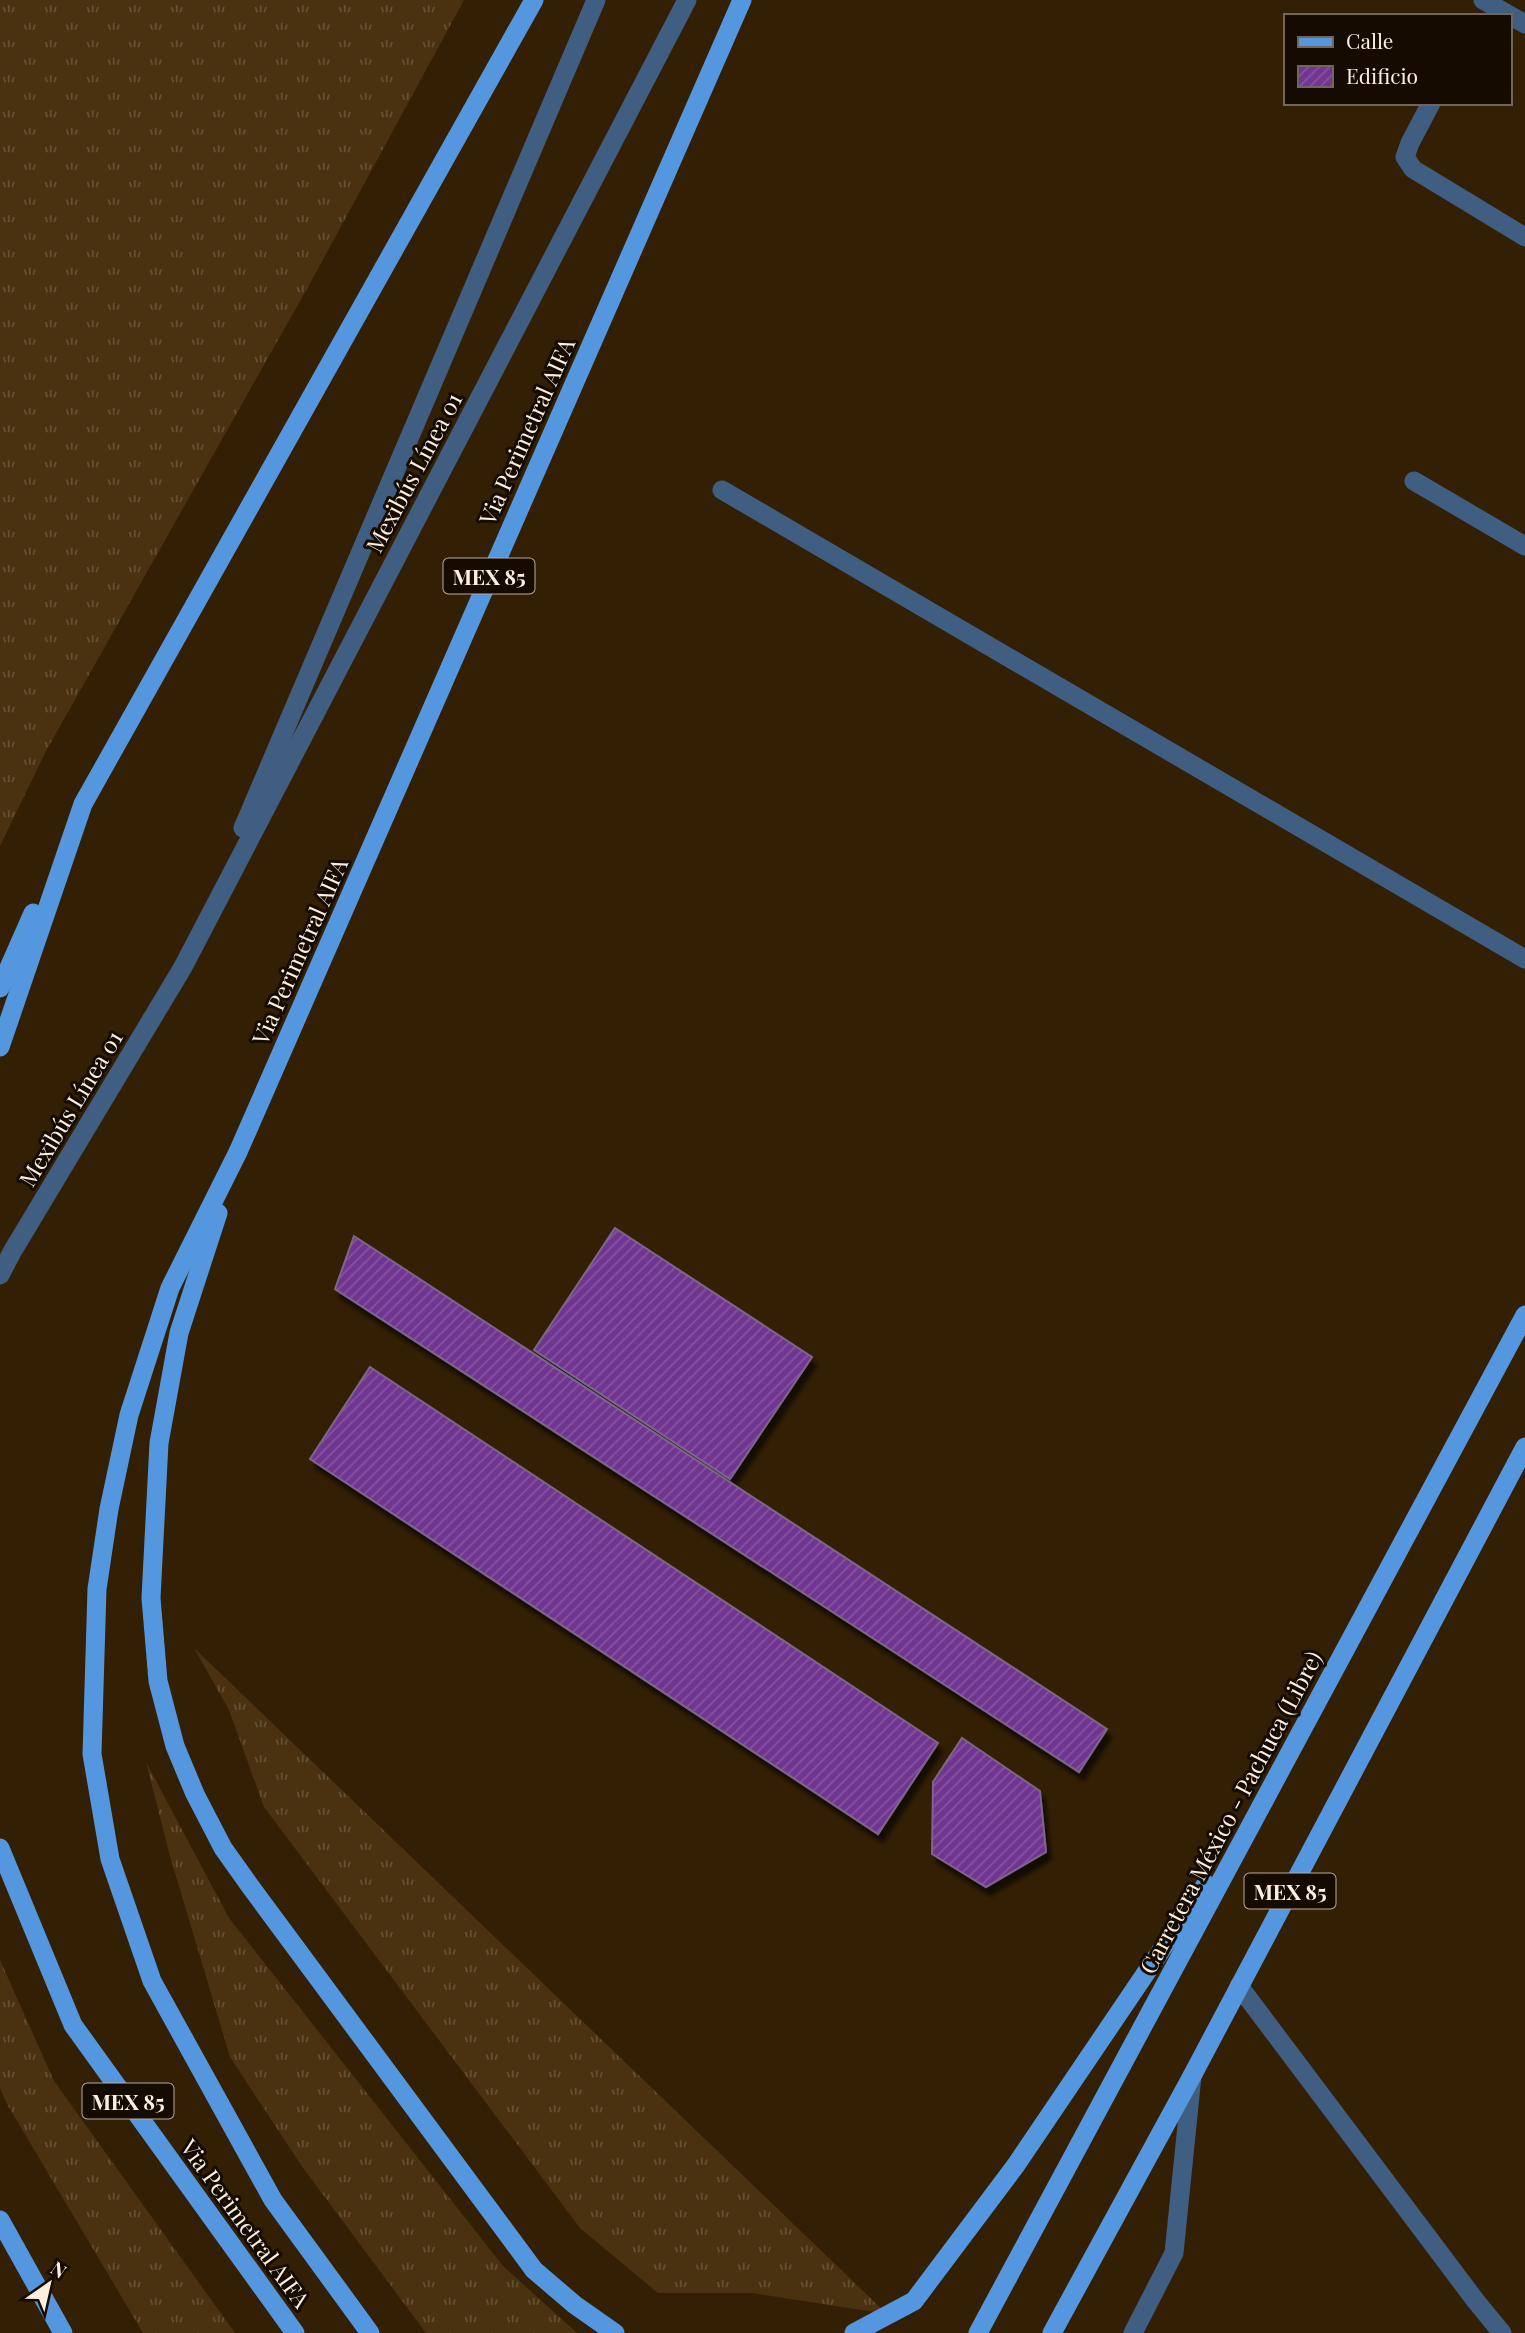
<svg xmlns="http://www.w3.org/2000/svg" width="1525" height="2333" font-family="'Playfair Display',serif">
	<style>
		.grass { fill: url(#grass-tufts) }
		.building { fill: url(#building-hatch); stroke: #7c668b; stroke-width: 2; filter: url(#shadow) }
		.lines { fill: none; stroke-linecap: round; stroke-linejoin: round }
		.service { stroke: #3f5e81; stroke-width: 19 }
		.minor { stroke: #3f5e81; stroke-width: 19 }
		.primary { stroke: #5497df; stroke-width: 19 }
		.labels { text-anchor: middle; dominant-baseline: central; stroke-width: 6; stroke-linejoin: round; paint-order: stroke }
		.shield { fill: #160b01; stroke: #b8ab9d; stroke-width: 2 }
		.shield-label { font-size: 21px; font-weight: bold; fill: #fdefe0 }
		.street-label { font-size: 23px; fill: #fdefe0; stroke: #160b01 }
	</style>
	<defs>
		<pattern id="grass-tufts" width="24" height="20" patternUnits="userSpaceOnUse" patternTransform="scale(1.75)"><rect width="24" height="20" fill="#4a3211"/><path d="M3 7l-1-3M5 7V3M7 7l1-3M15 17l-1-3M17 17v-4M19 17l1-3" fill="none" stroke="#655033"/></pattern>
		<pattern id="building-hatch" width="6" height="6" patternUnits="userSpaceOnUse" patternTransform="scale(1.75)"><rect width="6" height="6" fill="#703691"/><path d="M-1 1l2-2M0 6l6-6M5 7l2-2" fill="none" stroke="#8553a0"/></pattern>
		<filter id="shadow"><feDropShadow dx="4.5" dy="8" stdDeviation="2" flood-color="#0009"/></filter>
	</defs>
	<rect width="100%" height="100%" fill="#331f04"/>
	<!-- grass -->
	<g class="grass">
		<path d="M0,0H464L313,278L46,751L0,846Z"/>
		<path d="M194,1648L887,2314L753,2293H658L580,2228L264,1807L229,1710Z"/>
		<path d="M146,1762L229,1918L503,2266L577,2333H426L301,2165L230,2057L170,1856Z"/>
		<path d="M0,1960L54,2081L235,2333H143L7,2104L0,2088Z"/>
	</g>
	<!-- building -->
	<g class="building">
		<path d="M615,1228L812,1357L730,1479L534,1350Z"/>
		<path d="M354,1236L1107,1729L1079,1772L335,1289Z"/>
		<path d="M370,1367L938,1743L878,1834L310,1459Z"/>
		<path d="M962,1738L1040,1791L1046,1852L986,1887L932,1854L933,1782Z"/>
	</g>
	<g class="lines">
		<!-- service -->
		<g class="service">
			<path d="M243,828L596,0"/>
			<path d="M0,1275L12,1252L183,967L687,0"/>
			<path d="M1239,1986L1475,2300L1502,2333"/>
		</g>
		<!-- minor -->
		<g class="minor">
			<path d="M1483,0L1525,24"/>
			<path d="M1431,103L1410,143L1405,157L1413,169L1525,237"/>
			<path d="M1414,481L1525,546"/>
			<path d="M722,490L1525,959"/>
			<path d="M1133,2333L1174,2253L1192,2076"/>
		</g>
		<!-- primary -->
		<g class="primary">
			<path d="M0,988L33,913"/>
			<path d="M0,1047L83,804L534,0"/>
			<path d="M218,1213L179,1333L159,1443L151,1598L158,1681L175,1746L195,1794L223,1848L250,1886L534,2270L575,2305L615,2333"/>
			<path d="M0,1848L73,2025L295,2333"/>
			<path d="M0,2220L63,2333"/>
			<path d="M370,2333L273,2200L152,1981L110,1859L92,1754L97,1589L109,1509L129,1415L170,1288L238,1152L742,0"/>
			<path d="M854,2333L914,2301L1016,2165L1206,1884"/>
			<path d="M978,2333L1525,1315"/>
			<path d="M1052,2333L1192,2076L1525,1447"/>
		</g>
	</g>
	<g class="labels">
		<!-- shield labels -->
		<g class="shield">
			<rect x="443.5" y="558.5" width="91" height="35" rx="5"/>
			<rect x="1244.5" y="1873.5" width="91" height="35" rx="5"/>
			<rect x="82.5" y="2083.5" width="91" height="35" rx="5"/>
		</g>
		<g class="shield-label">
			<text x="489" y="576">MEX 85</text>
			<text x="1290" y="1891">MEX 85</text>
			<text x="128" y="2101">MEX 85</text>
		</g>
		<!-- street labels -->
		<g class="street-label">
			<text transform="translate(526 431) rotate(-66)">Via Perimetral AIFA</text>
			<text transform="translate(413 472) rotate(-62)">Mexibús Línea 01</text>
			<text transform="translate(299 951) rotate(-66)">Via Perimetral AIFA</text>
			<text transform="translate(70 1108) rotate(-59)">Mexibús Línea 01</text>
			<text transform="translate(1230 1812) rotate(-62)">Carretera México - Pachuca (Libre)</text>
			<text transform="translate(246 2223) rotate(54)">Via Perimetral AIFA</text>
		</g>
	</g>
	<!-- legend -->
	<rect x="1284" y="14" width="228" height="91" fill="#160b01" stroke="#72665a" stroke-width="2"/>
	<rect x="1298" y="37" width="35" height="10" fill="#5497df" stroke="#72665a" stroke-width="2"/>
	<text x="1346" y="49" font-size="21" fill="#fdefe0">Calle</text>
	<rect x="1298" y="66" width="35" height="21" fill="url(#building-hatch)" stroke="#72665a" stroke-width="2"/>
	<text x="1346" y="84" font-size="21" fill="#fdefe0">Edificio</text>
	<!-- north arrow -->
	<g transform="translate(49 2284) rotate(34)" stroke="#160b01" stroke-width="5" paint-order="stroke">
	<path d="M0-5L12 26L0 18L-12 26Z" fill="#fdefe0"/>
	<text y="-10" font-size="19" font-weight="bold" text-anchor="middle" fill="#fdefe0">N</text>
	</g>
</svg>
